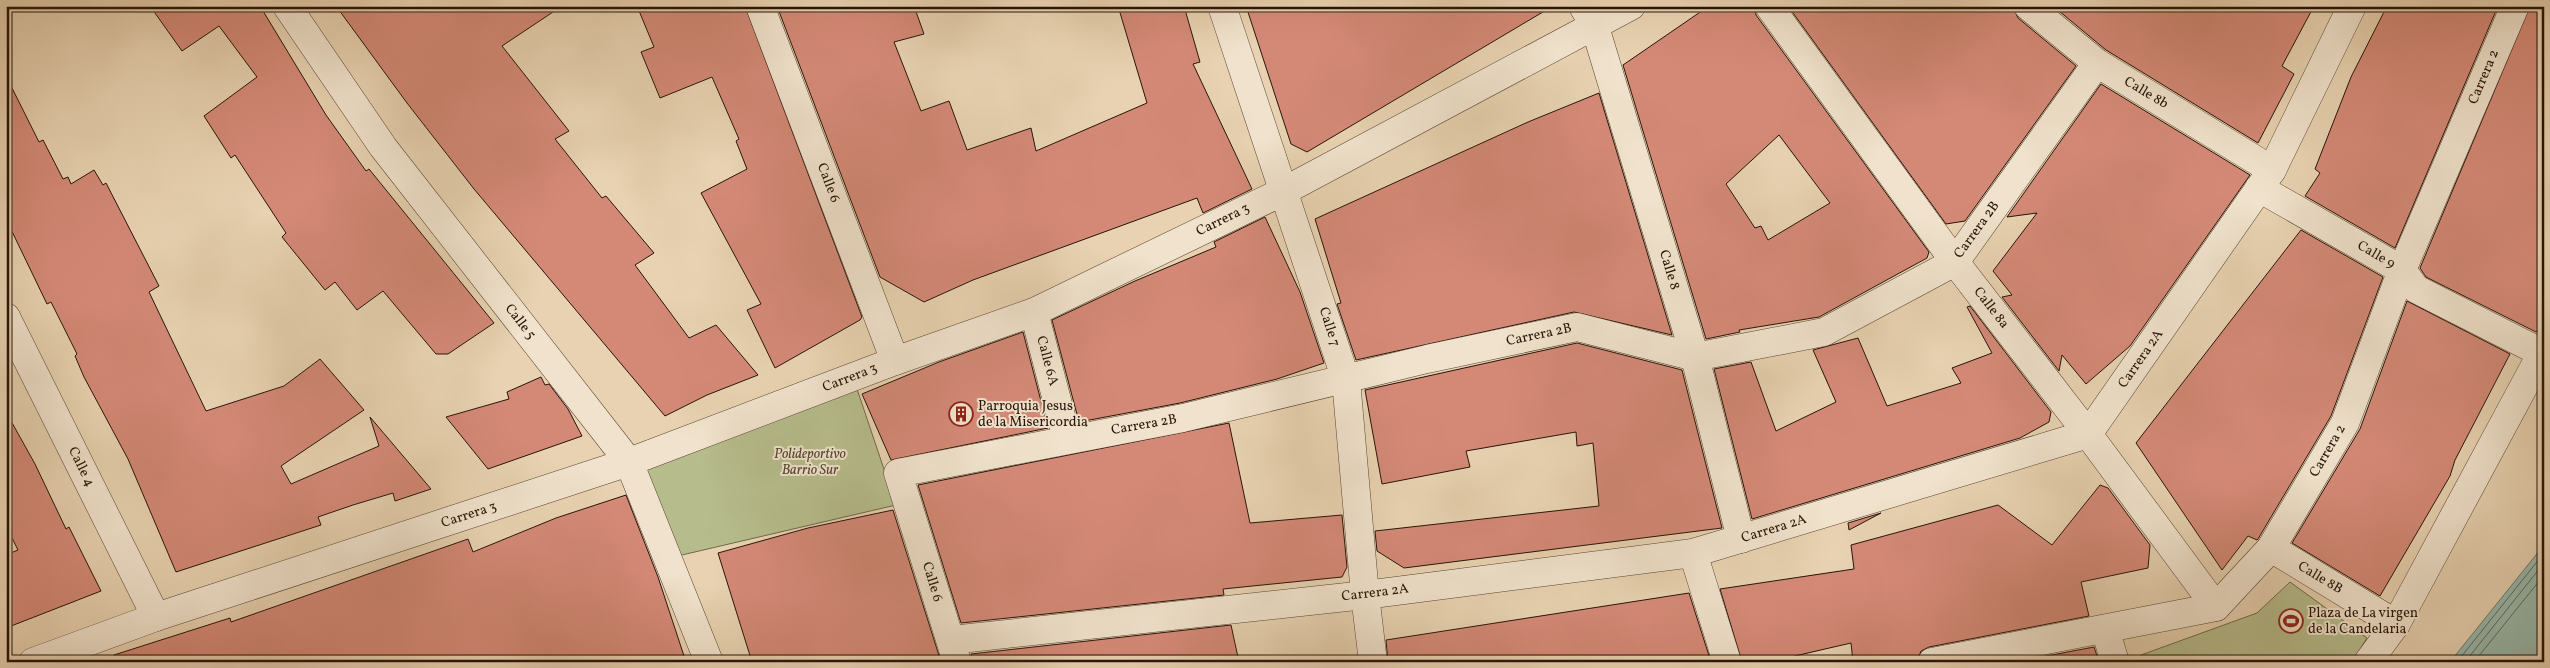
<svg xmlns="http://www.w3.org/2000/svg" width="2550" height="668" font-family="Vollkorn,serif">
	<style>
		.green { fill: #b6bc8c; stroke: #6e684a }
		.water { fill: #97b8ac; stroke: #6a766a }
		.lines { fill: none; stroke-linecap: round; stroke-linejoin: round }
		.shore { stroke: #5f665a; stroke-width: 1 }
		.building { fill: #d48977; stroke: #271408; fill-rule: evenodd }
		.minor-casing { stroke: #574432; stroke-width: 29 }
		.tertiary-casing { stroke: #574432; stroke-width: 29 }
		.minor { stroke: #f0e2cc; stroke-width: 28 }
		.tertiary { stroke: #f0e2cc; stroke-width: 28 }
		.labels { text-anchor: middle; dominant-baseline: central; stroke-width: 4; stroke-linejoin: round; paint-order: stroke }
		.street-label { font-size: 14px; fill: #271408; stroke: #f0e2cc }
		.poi-label { font-size: 14px; fill: #271408; stroke: #f0e2cc; text-anchor: start }
		.park-label { font-size: 14px; font-style: italic; fill: #524630; stroke: #f0e2cc }
	</style>
	<rect width="100%" height="100%" fill="#e8d2b1"/>
	<filter id="stains"><feTurbulence type="fractalNoise" baseFrequency=".004" numOctaves="4"/><feColorMatrix values="0 0 0 0 .2 0 0 0 0 .09 0 0 0 0 .02 0 0 0 .5 -.17"/></filter>
	<radialGradient id="worn" r=".72"><stop offset=".6" stop-color="#630" stop-opacity="0"/><stop offset="1" stop-color="#630" stop-opacity=".3"/></radialGradient>
	<!-- green -->
	<g class="green">
		<path d="M854,380L896,505L669,558L631,462Z"/>
		<path d="M2290,582L2367,638L2352,662H2143L2141,655L2257,613Z"/>
	</g>
	<!-- water -->
	<path class="water" d="M2544,545V662H2450Z"/>
	<g class="lines">
		<!-- shore -->
		<g class="shore">
			<path d="M2457,662L2544,553"/>
			<path d="M2465,662L2544,563"/>
			<path d="M2474,662L2544,575"/>
		</g>
	</g>
	<!-- building -->
	<g class="building">
		<path d="M150,6H260L326,115L366,171L369,169L494,323L448,354H436L383,291L357,310L335,282L325,290L282,237L286,233L235,155L231,158L204,116L257,77L219,26L182,51Z"/>
		<path d="M336,6H562L502,46L569,131L555,139L602,198L606,196L654,253L635,265L689,338L716,325L758,375L707,395L665,416L474,189L407,103Z"/>
		<path d="M637,6H745L862,317L860,320L775,368L747,310L761,304L701,193L747,169L736,141L739,139L712,77L660,98L641,52L654,47Z"/>
		<path d="M777,6H914L924,34L894,42L921,111L949,101L967,150L1031,128L1036,151L1147,103L1118,6H1184L1200,62L1193,64L1252,189L1203,213L1197,198L973,280L924,302L880,277Z"/>
		<path d="M1246,6H1553L1307,152L1291,144Z"/>
		<path d="M1709,6H1754L1756,15L1929,252L1927,258L1819,317L1739,330L1740,332L1706,339L1623,65ZM1779,135L1830,203L1768,240L1761,226L1755,228L1726,184Z"/>
		<path d="M1788,6H2013L2018,18L2076,66L1965,221L1946,224Z"/>
		<path d="M2053,6H2314L2282,66L2294,74L2258,143L2106,50Z"/>
		<path d="M2387,6H2498L2395,248L2305,196L2320,173L2315,169L2351,77Z"/>
		<path d="M2530,6H2544V328L2536,332L2426,277L2420,268Z"/>
		<path d="M6,76L39,142L43,140L63,179L68,177L71,184L94,170L103,185L106,183L159,286L149,292L206,411L284,386L320,359L364,410L281,466L291,484L379,446L370,417L431,489L395,501L393,493L353,505L318,517L321,525L176,572L128,459L84,377L75,356L77,354L51,302L47,304L6,219Z"/>
		<path d="M2101,84L2250,175L2130,346L2086,384L2062,355L2059,371L2002,297L2012,295L1993,271L2037,213L2007,217Z"/>
		<path d="M1599,93L1672,335L1574,312L1356,360L1337,304L1341,303L1315,219L1528,122Z"/>
		<path d="M1265,217L1300,292L1324,363L1277,379L1180,403L1079,422L1052,320L1135,281L1216,247L1214,242Z"/>
		<path d="M2301,230L2383,277L2331,416L2258,539L2257,540L2248,536L2222,570L2136,443Z"/>
		<path d="M2407,301L2510,354L2455,460L2450,476L2380,596L2292,543L2360,429Z"/>
		<path d="M1970,306L2051,412L2049,422L2020,438L1752,519L1714,369L1751,362L1776,431L1836,402L1813,350L1858,338L1887,406L1961,383L1952,368L1992,353L1967,307Z"/>
		<path d="M1023,332L1048,428L891,460L862,394L939,362Z"/>
		<path d="M1577,343L1682,370L1722,528L1404,568L1377,551L1375,531L1599,506L1593,443L1577,446L1576,432L1466,451L1470,467L1382,484L1365,390Z"/>
		<path d="M541,377L545,385L549,384L568,409L582,436L488,469L446,417L509,399L507,392Z"/>
		<path d="M6,412L35,464L66,529L69,527L101,591L6,628V555L18,550L6,526Z"/>
		<path d="M1229,423L1250,523L1342,515L1347,567L1342,577L1223,589L1224,595L961,623L918,485Z"/>
		<path d="M2100,485L2108,488L2150,545L2148,568L2081,582L2089,616L1929,647L1921,651L1917,662H1853L1851,643L1769,662H1742L1720,589L1854,569L1851,545L1998,505L2052,545Z"/>
		<path d="M626,495L658,577L686,662H115L114,655L230,618L231,622L468,539L473,552L556,518Z"/>
		<path d="M893,510L941,662H752L718,553L808,528Z"/>
		<path d="M1881,513L1849,530L1848,523Z"/>
		<path d="M1689,593L1711,662H1388L1386,640Z"/>
		<path d="M1231,625L1239,662H972L971,654Z"/>
		<path d="M2094,647L2099,662H2015Z"/>
	</g>
	<g class="lines">
		<!-- minor casing -->
		<g class="minor-casing">
			<g id="minor">
				<path d="M287,6L383,147L629,462L709,662"/>
				<path d="M760,6L895,361"/>
				<path d="M1222,6L1346,380L1365,595L1373,662"/>
				<path d="M1583,6L1595,27L1695,357L1741,539"/>
				<path d="M1769,6L1955,262L2088,434L2216,607"/>
				<path d="M2028,6L2097,63L2272,170"/>
				<path d="M2259,188L2402,270L2416,289L2542,353"/>
				<path d="M1034,312L1067,439"/>
				<path d="M6,317L156,617"/>
				<path d="M2271,548L2396,624"/>
				<path d="M1693,553L1727,662"/>
				<path d="M2105,629L2115,662"/>
				<path d="M951,640L1365,595L1693,553L2088,434L2272,170L2352,6"/>
				<path d="M957,662L898,473L1183,418L1427,359L1577,327L1695,357L1824,332L1955,262L2097,63"/>
				<path d="M1932,662L2216,607L2271,548L2345,423L2402,270L2515,6"/>
				<path d="M2368,662L2396,624L2544,349"/>
			</g>
		</g>
		<!-- tertiary casing -->
		<g class="tertiary-casing">
			<path id="tertiary" d="M33,662L156,617L629,462L895,361L1034,312L1284,191L1631,6"/>
		</g>
		<!-- minor -->
		<use href="#minor" class="minor"/>
		<!-- tertiary -->
		<use href="#tertiary" class="tertiary"/>
	</g>
	<!-- icons -->
	<defs>
		<g id="building-ring" transform="scale(1.25)"><circle r="9.5" fill="#f0e2cc" stroke="#8f2418" stroke-width="1.5"/><path d="M-4-6H4V6H1V3H-1V6H-4ZM-2.5-4.3h1.7v1.8h-1.7ZM.8-4.3h1.7v1.8H.8ZM-2.5-1h1.7V.8h-1.7ZM.8-1h1.7V.8H.8Z" fill="#8f2418"/></g>
		<g id="stadium-ring" transform="scale(1.25)"><circle r="9.5" fill="#f0e2cc" stroke="#8f2418" stroke-width="1.5"/><path d="M0-5a6.5 5 0 1 0 0 10a6.5 5 0 1 0 0-10ZM-3.5-1.8h7v3.6h-7Z" fill="#8f2418"/></g>
	</defs>
	<g fill-rule="evenodd">
		<use href="#building-ring" x="961" y="414"/>
		<use href="#stadium-ring" x="2291" y="621"/>
	</g>
	<g class="labels">
		<!-- street labels -->
		<g class="street-label">
			<text transform="translate(2484 77) rotate(-67)">Carrera 2</text>
			<text transform="translate(2146 93) rotate(31)">Calle 8b</text>
			<text transform="translate(828 183) rotate(69)">Calle 6</text>
			<text transform="translate(1223 220) rotate(-26)">Carrera 3</text>
			<text transform="translate(1977 230) rotate(-54)">Carrera 2B</text>
			<text transform="translate(2376 255) rotate(30)">Calle 9</text>
			<text transform="translate(1669 270) rotate(73)">Calle 8</text>
			<text transform="translate(1991 308) rotate(52)">Calle 8a</text>
			<text transform="translate(520 322) rotate(52)">Calle 5</text>
			<text transform="translate(1329 327) rotate(72)">Calle 7</text>
			<text transform="translate(1539 335) rotate(-12)">Carrera 2B</text>
			<text transform="translate(2141 359) rotate(-55)">Carrera 2A</text>
			<text transform="translate(1047 361) rotate(75)">Calle 6A</text>
			<text transform="translate(850 378) rotate(-21)">Carrera 3</text>
			<text transform="translate(1144 425) rotate(-10)">Carrera 2B</text>
			<text transform="translate(2328 451) rotate(-60)">Carrera 2</text>
			<text transform="translate(81 467) rotate(64)">Calle 4</text>
			<text transform="translate(469 515) rotate(-18)">Carrera 3</text>
			<text transform="translate(1774 529) rotate(-17)">Carrera 2A</text>
			<text transform="translate(2320 578) rotate(31)">Calle 8B</text>
			<text transform="translate(932 582) rotate(73)">Calle 6</text>
			<text transform="translate(1375 593) rotate(-7)">Carrera 2A</text>
		</g>
		<!-- poi labels -->
		<g class="poi-label">
			<text x="978" y="406">Parroquia Jesus<tspan x="978" dy="16">de la Misericordia</tspan></text>
			<text x="2308" y="613">Plaza de La virgen<tspan x="2308" dy="16">de la Candelaria</tspan></text>
		</g>
		<!-- park labels -->
		<g class="park-label">
			<text x="810" y="454">Polideportivo<tspan x="810" dy="16">Barrio Sur</tspan></text>
		</g>
	</g>
	<!-- margin -->
	<rect width="2550" height="668" fill="none" stroke="#e8d2b1" stroke-width="25"/>
	<rect x="8" y="8" width="2535" height="653" fill="none" stroke="#271408" stroke-width="2.5"/>
	<rect x="12" y="12" width="2525" height="643" fill="none" stroke="#271408"/>
	<rect width="100%" height="100%" filter="url(#stains)"/>
	<rect width="100%" height="100%" fill="url(#worn)"/>
</svg>
